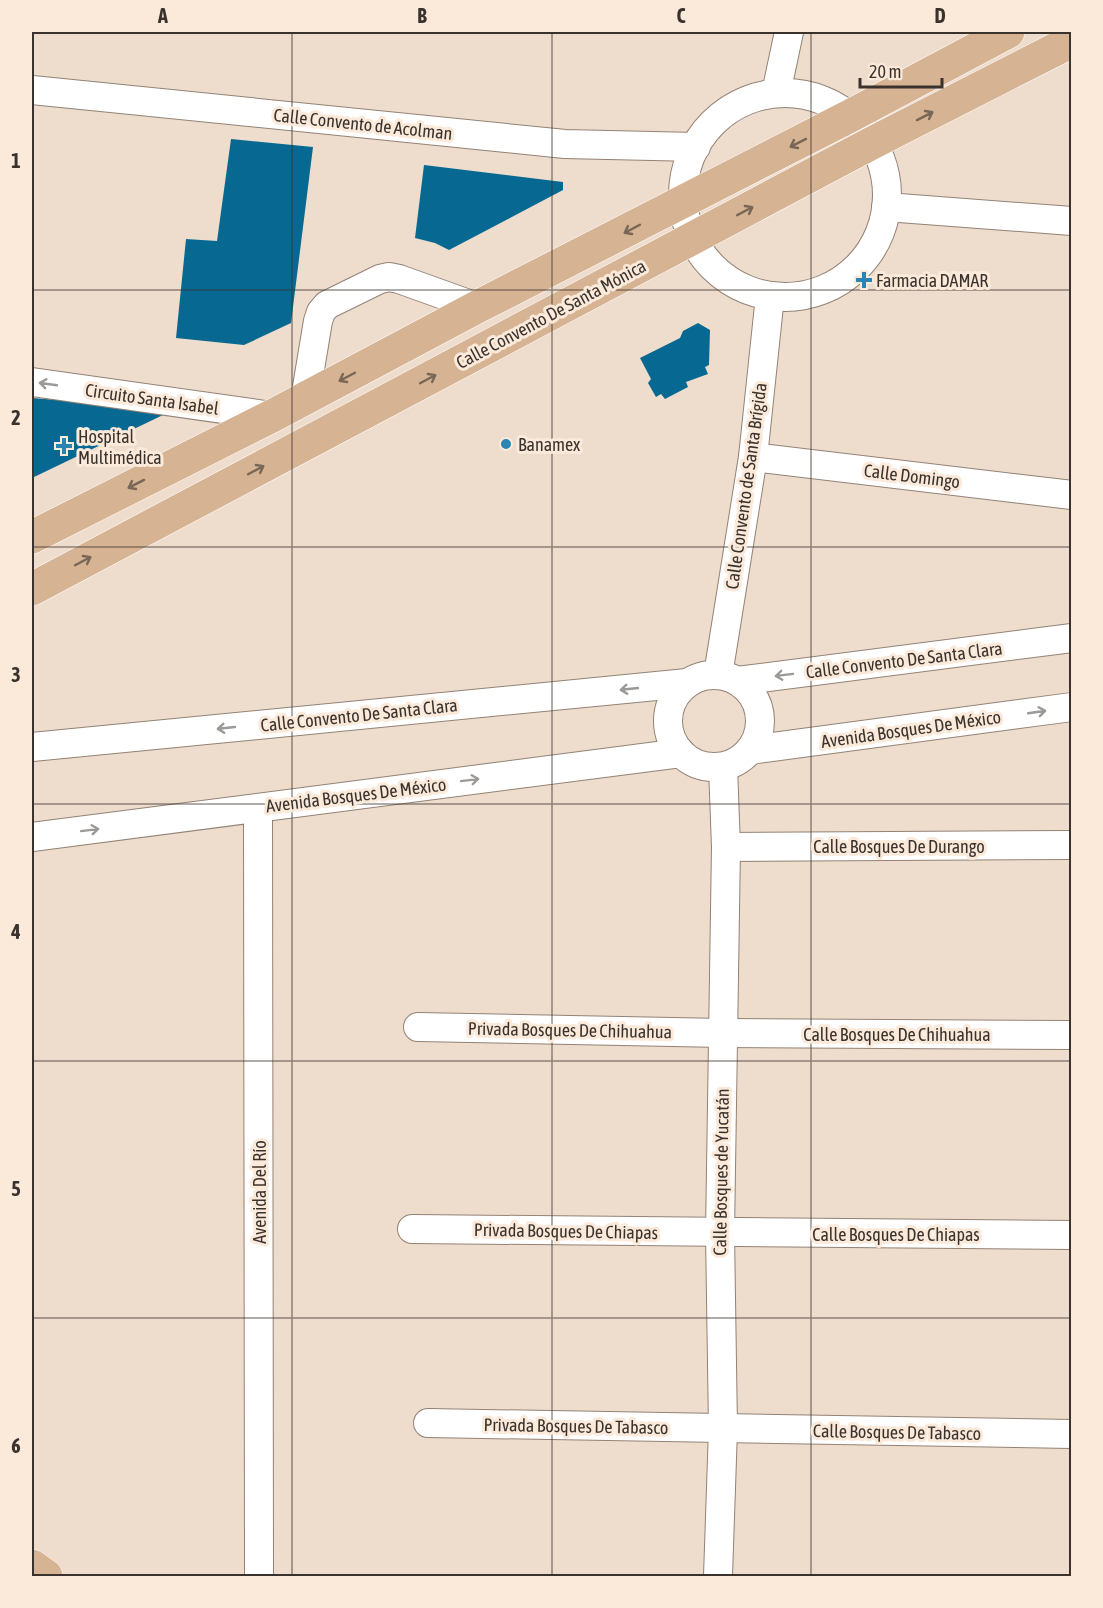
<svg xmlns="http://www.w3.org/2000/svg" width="1103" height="1608" font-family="'Asap Condensed',sans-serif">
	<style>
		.building { fill: #076992 }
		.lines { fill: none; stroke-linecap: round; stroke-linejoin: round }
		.minor-casing { stroke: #938275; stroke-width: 30 }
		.major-casing { stroke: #fff; stroke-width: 34 }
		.minor { stroke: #fff; stroke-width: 28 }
		.major { stroke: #d6b393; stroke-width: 33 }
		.oneway { stroke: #786656 }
		.oneway2 { stroke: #9c9996 }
		.grid { fill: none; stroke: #3a332d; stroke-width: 1.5; stroke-opacity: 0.55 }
		.poi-dot { fill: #2b85b3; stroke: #fbe9da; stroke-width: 2 }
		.labels { text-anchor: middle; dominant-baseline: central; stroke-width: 6; stroke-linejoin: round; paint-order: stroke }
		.street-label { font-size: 18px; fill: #3a332d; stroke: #fbe9da }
		.poi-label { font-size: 18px; fill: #3a332d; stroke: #fbe9da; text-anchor: start }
		.neatline { fill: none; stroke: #3a332d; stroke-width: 2 }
		.grid-label { font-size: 20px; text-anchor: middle; font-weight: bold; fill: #3a332d }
	</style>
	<rect width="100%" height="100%" fill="#eedccd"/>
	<!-- building -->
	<g class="building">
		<path d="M231,139L313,147L291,323L244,345L176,338L186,239L217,241Z"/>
		<path d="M424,165L563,182V190L449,250L435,243L415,238Z"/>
		<path d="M698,323L710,330L709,365L705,367L708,374L686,382L688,387L665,399L661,394L656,397L648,383L651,379L640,358L680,338L683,331Z"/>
		<path d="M32,398L160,408L163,415L32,478Z"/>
	</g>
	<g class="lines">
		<!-- minor casing -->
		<g class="minor-casing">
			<g id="minor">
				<path d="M32,90L565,144L696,147"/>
				<path d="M776,93L789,32"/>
				<circle cx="785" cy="195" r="102"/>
				<path d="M886,207L1072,221"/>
				<path d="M32,382L272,416"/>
				<path d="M305,399L318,321L321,312L327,305L380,279L389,277L399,279L477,307"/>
				<path d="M753,457L1072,495"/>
				<path d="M718,675L753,457L770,296"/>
				<circle cx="714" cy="721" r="46"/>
				<path d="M737,681L1072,638"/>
				<path d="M32,747L687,683"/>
				<path d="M750,750L1072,707"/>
				<path d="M258,808L259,1576"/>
				<path d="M32,837L681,753"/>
				<path d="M726,847L1072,845"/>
				<path d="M418,1027L723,1033L1072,1035"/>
				<path d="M412,1229L1072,1235"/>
				<path d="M428,1423L1072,1434"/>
				<path d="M718,1576L723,1429L720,1233L726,847L723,767"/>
			</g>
		</g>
		<!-- major casing -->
		<g class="major-casing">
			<g id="major">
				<path d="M32,537L272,416L477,307L850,116L1008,32"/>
				<path d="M32,589L872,143L1072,41"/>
				<path d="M32,1566L46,1576"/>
			</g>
		</g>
		<!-- minor -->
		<use href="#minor" class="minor"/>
		<!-- major -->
		<use href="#major" class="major"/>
	</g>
	<!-- one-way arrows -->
	<defs><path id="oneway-shaft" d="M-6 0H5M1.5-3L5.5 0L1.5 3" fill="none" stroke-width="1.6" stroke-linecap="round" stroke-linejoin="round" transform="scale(1.5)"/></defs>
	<g class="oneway">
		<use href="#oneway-shaft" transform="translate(925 116) rotate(-27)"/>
		<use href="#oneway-shaft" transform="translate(798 143) rotate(153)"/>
		<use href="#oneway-shaft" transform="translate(745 211) rotate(-28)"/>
		<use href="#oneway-shaft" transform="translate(632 229) rotate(152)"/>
		<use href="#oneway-shaft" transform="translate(347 377) rotate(152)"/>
		<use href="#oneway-shaft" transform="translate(428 379) rotate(-28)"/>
		<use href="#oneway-shaft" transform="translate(256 470) rotate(-28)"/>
		<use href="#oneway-shaft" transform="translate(136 484) rotate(153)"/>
		<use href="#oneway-shaft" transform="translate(83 561) rotate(-28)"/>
	</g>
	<g class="oneway2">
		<use href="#oneway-shaft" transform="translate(48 384) rotate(-172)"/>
		<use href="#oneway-shaft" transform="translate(784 675) rotate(173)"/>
		<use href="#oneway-shaft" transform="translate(629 689) rotate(174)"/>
		<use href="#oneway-shaft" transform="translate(1037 712) rotate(-8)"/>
		<use href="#oneway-shaft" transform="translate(226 728) rotate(174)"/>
		<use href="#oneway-shaft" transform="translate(470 780) rotate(-7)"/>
		<use href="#oneway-shaft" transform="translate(90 830) rotate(-7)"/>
	</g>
	<!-- grid -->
	<path class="grid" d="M292,32V1576M552,32V1576M811,32V1576M32,290H1072M32,547H1072M32,804H1072M32,1061H1072M32,1318H1072"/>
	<!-- markers -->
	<g class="poi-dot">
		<path d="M861 271h6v6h6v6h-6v6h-6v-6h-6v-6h6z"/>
		<circle cx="506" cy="444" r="6"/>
		<path d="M61 437h6v6h6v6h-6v6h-6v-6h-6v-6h6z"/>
	</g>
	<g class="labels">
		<!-- street labels -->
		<g class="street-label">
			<text transform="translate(363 124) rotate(6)">Calle Convento de Acolman</text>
			<text transform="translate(551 314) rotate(-28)">Calle Convento De Santa Mónica</text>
			<text transform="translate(152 399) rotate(8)">Circuito Santa Isabel</text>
			<text transform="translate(912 476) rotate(7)">Calle Domingo</text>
			<text transform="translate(746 486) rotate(-82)">Calle Convento de Santa Brígida</text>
			<text transform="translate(904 660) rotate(-7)">Calle Convento De Santa Clara</text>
			<text transform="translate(359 715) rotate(-6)">Calle Convento De Santa Clara</text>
			<text transform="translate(911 729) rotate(-8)">Avenida Bosques De México</text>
			<text transform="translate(356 795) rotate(-7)">Avenida Bosques De México</text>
			<text x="899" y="846">Calle Bosques De Durango</text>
			<text transform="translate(570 1030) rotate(1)">Privada Bosques De Chihuahua</text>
			<text x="897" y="1034">Calle Bosques De Chihuahua</text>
			<text transform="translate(721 1172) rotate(-89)">Calle Bosques de Yucatán</text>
			<text transform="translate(259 1192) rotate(-90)">Avenida Del Río</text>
			<text transform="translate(566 1231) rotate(1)">Privada Bosques De Chiapas</text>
			<text x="896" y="1234">Calle Bosques De Chiapas</text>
			<text transform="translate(576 1426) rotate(1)">Privada Bosques De Tabasco</text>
			<text transform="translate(897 1432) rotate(1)">Calle Bosques De Tabasco</text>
		</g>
		<!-- poi labels -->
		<g class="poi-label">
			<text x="876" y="280">Farmacia DAMAR</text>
			<text x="78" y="436">Hospital<tspan x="78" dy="21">Multimédica</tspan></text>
			<text x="518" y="444">Banamex</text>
		</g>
	</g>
	<!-- border -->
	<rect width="1103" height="1608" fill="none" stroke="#fbe9da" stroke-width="66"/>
	<!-- scale -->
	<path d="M860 78v9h82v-9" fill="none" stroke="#3a332d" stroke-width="3"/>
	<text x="869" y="78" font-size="18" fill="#3a332d" stroke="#fbe9da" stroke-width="4.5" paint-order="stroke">20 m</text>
	<rect x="33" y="33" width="1037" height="1542" class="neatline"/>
	<g class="grid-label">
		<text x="163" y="23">A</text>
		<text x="422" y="23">B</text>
		<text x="681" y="23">C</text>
		<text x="940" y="23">D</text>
		<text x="16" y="168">1</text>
		<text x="16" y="425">2</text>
		<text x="16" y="682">3</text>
		<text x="16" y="939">4</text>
		<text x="16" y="1196">5</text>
		<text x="16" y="1453">6</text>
	</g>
</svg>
